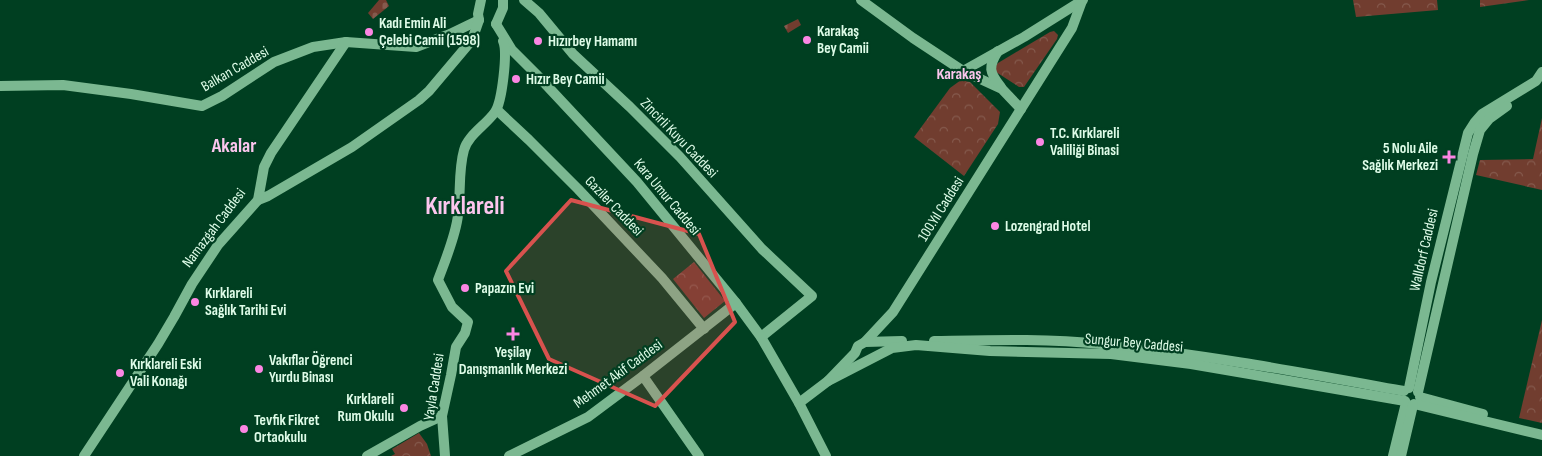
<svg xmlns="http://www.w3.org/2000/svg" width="1542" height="456" font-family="'Sofia Sans Condensed',sans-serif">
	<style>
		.cemetery { fill: url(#cemetery-stones) }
		.park { fill: url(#park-crowns) }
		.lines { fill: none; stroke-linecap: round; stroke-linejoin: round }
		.secondary { stroke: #7bb891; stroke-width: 10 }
		.marked { fill: #d8524e; fill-opacity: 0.2; stroke: #d8524e; stroke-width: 4; stroke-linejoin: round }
		.poi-dot { fill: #fc86e3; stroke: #003f21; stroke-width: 2 }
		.labels { text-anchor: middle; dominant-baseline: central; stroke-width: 4.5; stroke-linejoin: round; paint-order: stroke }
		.poi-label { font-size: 15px; font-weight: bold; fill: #defce8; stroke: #003f21; text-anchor: start }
		.street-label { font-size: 15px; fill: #defce8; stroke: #003f21 }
		.neighbourhood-label { font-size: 16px; font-weight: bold; fill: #fcc6ee; stroke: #003f21 }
		.district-label { font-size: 20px; font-weight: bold; fill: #fcc6ee; stroke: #003f21 }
		.town-label { font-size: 25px; font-weight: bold; fill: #fcc6ee; stroke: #003f21 }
	</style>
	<defs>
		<pattern id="cemetery-stones" width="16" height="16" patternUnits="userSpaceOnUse" patternTransform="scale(1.25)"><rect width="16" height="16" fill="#713d2f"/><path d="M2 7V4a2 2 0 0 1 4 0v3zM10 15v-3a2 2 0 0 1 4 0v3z" fill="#855a4d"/></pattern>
		<pattern id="park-crowns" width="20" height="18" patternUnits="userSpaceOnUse" patternTransform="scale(1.25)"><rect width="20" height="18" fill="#713d2f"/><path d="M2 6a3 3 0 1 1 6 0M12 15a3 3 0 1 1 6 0" fill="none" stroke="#855a4d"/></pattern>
	</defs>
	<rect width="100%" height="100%" fill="#003f21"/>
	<!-- cemetery -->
	<g class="cemetery">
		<path d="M379,0H386L389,6L373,19L368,13Z"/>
		<path d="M798,19L801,25L788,33L784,26Z"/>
	</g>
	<!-- park -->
	<g class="park">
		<path d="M1353,0H1437L1438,10L1356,17Z"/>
		<path d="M1480,0H1529L1480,7Z"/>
		<path d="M1054,31L1058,35L1057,39L1024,87H1019L996,72L995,67L998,63L1050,32Z"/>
		<path d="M961,80L970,82L1000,112L998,124L964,176L914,137L950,88Z"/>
		<path d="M1542,118V190L1476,175L1480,160L1533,159Z"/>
		<path d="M694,262L725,301L704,318L673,279Z"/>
		<path d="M1542,320V423L1519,418Z"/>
		<path d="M419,433L427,444L431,456H391L395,454L392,449Z"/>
	</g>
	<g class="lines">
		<!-- secondary -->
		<g class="secondary">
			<path d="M524,0L539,13L573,54L630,107L680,157L762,249L812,296L761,337"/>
			<path d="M861,0L913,38L963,71L1002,89L1021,109"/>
			<path d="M496,24L512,50L536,74L637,182L736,303L761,337L799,403L826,456"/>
			<path d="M496,24L503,8V0"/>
			<path d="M998,51C988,67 989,72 1001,87"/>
			<path d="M963,71L1024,37L1083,0"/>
			<path d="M0,86L63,85L131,94L202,106L222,96L274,62L313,47L346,42L416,47L450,34L479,20"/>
			<path d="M497,110L529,140L578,189L662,278L704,329"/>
			<path d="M258,200L268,196L352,147L419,100L429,91L472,40L479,20L478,14L481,0"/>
			<path d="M934,341C989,340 1046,338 1101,344C1203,354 1304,373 1404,391"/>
			<path d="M865,342L902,341"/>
			<path d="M643,376L699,456"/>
			<path d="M828,381L892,348L916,345L990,351L1111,354L1191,364L1405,401"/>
			<path d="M1409,388L1431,282L1468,133L1475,122L1482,114L1536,81L1542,72"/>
			<path d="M1418,392L1473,154L1480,130L1489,119L1507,106"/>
			<path d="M1420,397L1483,414"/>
			<path d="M799,403L828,381L855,353L858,346L865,342L893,312L1072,28L1082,1"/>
			<path d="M1414,404L1542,435"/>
			<path d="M84,456L158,344L174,317L192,284L218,245L258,200L264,167L271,153L346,42"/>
			<path d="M367,456L420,426L442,416"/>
			<path d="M445,456L442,416L451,375L456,347L465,333L468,322L452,307L438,280C445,261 456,235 458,215C461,194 458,171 464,150C468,135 486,125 495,112C502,102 508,52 503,41"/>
			<path d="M509,456L588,417L643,376L736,303"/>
			<path d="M1393,456L1406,403"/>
			<path d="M1401,456L1413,405"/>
		</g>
	</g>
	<!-- marked area -->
	<path class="marked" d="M571,200L699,234L735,322L655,406L549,359L506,271Z"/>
	<!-- markers -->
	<g class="poi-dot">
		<circle cx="369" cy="32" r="5"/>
		<circle cx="807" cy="40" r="5"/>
		<circle cx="538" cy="41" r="5"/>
		<circle cx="516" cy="79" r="5"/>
		<circle cx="1040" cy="142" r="5"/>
		<path d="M1446.5 149.5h5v5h5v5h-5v5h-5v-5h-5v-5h5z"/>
		<circle cx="995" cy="226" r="5"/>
		<circle cx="465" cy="288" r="5"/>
		<circle cx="195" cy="302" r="5"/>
		<path d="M510.5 326.5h5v5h5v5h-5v5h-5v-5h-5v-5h5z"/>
		<circle cx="259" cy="369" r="5"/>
		<circle cx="120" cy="373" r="5"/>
		<circle cx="404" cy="408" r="5"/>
		<circle cx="244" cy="429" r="5"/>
	</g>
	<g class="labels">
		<!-- poi labels -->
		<g class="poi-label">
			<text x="379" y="23">Kadı Emin Ali<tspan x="379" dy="17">Çelebi Camii (1598)</tspan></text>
			<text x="817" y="31">Karakaş<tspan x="817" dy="17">Bey Camii</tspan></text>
			<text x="548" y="41">Hızırbey Hamamı</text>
			<text x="526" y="79">Hızır Bey Camii</text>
			<text x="1050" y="133">T.C. Kırklareli<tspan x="1050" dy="17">Valiliği Binasi</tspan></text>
			<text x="1438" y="148" text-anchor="end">5 Nolu Aile<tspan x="1438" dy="17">Sağlık Merkezi</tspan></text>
			<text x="1005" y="226">Lozengrad Hotel</text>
			<text x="475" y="288">Papazın Evi</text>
			<text x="205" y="293">Kırklareli<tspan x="205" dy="17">Sağlık Tarihi Evi</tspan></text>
			<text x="513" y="352" text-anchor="middle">Yeşilay<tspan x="513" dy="17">Danışmanlık Merkezi</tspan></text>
			<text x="269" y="360">Vakıflar Öğrenci<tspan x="269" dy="17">Yurdu Binası</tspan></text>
			<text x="130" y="364">Kırklareli Eski<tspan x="130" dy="17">Vali Konağı</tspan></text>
			<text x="394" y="399" text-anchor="end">Kırklareli<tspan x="394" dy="17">Rum Okulu</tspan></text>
			<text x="254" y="420">Tevfik Fikret<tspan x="254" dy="17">Ortaokulu</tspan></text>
		</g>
		<!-- street labels -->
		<g class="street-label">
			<text transform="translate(235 69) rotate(-30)">Balkan Caddesi</text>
			<text transform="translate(679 138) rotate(46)">Zincirli Kuyu Caddesi</text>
			<text transform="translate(667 197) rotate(50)">Kara Umur Caddesi</text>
			<text transform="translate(614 206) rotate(46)">Gaziler Caddesi</text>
			<text transform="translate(941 209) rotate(-58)">100.Yıl Caddesi</text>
			<text transform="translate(214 228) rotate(-53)">Namazgah Caddesi</text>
			<text transform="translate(1424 250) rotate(-77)">Walldorf Caddesi</text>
			<text transform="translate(1134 343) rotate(5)">Sungur Bey Caddesi</text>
			<text transform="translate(618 374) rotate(-36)">Mehmet Akif Caddesi</text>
			<text transform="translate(434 387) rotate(-81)">Yayla Caddesi</text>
		</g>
		<!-- neighbourhood labels -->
		<g class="neighbourhood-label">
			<text x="959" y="74">Karakaş</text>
		</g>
		<!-- district labels -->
		<g class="district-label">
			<text x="234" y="146">Akalar</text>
		</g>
		<!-- town labels -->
		<g class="town-label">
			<text x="465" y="206">Kırklareli</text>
		</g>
	</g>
</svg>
